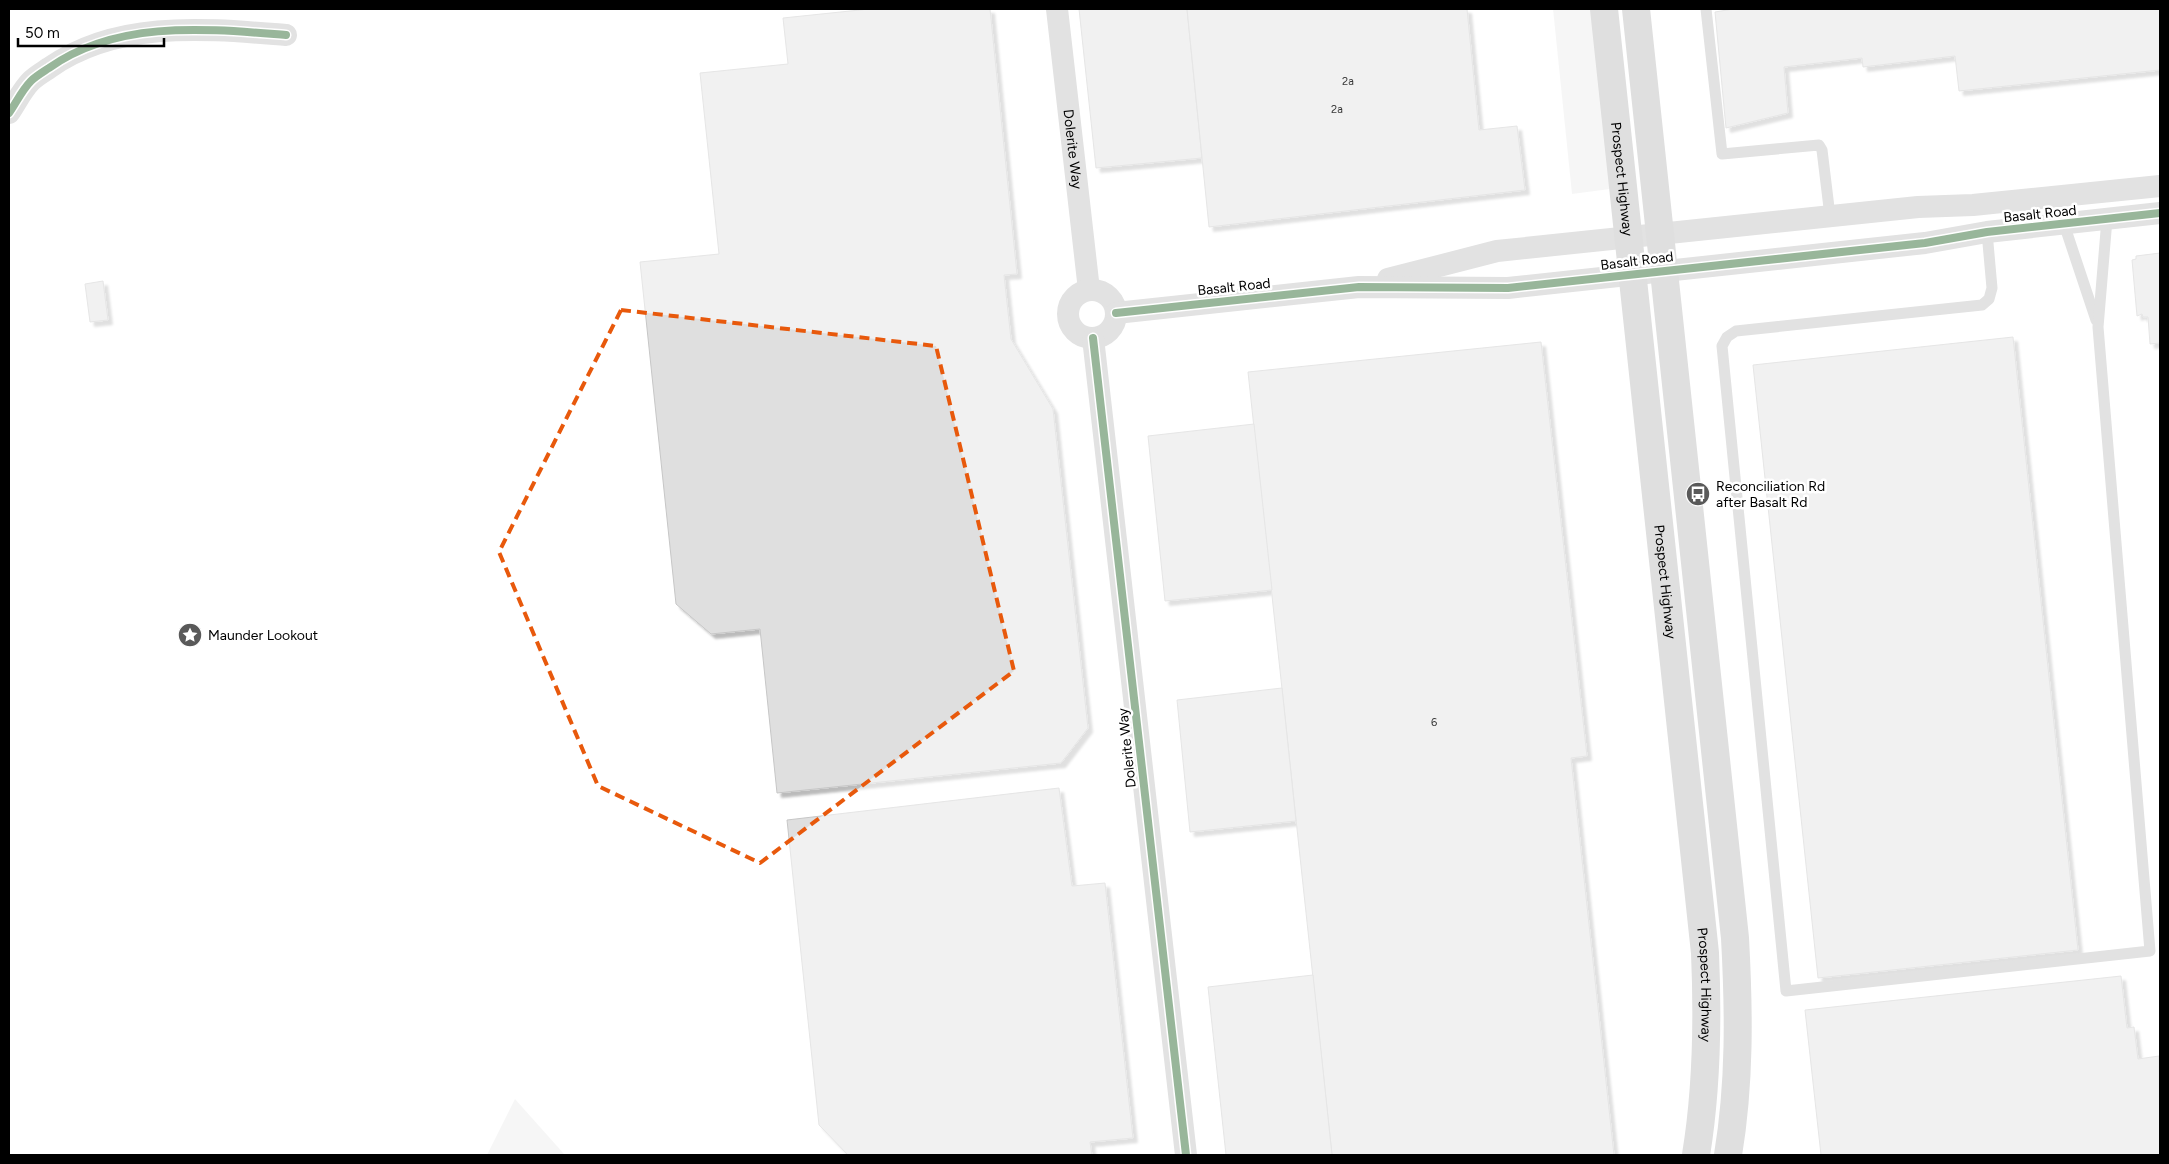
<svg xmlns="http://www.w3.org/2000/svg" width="2169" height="1164" font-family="Figtree,sans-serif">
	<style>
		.grass { fill: #ececec }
		.building { fill: #dfdfdf; stroke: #c7c7c7; filter: url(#shadow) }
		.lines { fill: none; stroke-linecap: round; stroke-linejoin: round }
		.lane { stroke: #bebebe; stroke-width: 11 }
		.street { stroke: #bebebe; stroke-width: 22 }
		.secondary { stroke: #b8b8b8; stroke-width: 28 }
		.cycleway-casing { stroke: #fff; stroke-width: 11 }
		.cycleway { stroke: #1b5e20; stroke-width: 8 }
		.marked { fill: none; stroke: #e8590c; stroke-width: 4; stroke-dasharray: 10 6; stroke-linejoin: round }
		.labels { text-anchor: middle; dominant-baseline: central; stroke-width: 5; stroke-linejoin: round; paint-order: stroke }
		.number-label { font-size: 11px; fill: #383838 }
		.street-label { font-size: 14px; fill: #000; stroke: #fff }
		.poi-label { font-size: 14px; fill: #000; stroke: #fff; text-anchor: start }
	</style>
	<defs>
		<filter id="shadow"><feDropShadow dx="4.5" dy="4.5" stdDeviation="1" flood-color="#0004"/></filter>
	</defs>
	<rect width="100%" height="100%" fill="#fff"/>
	<!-- grass -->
	<g class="grass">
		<path d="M1553,9H1591L1610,189L1572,194Z"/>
		<path d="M515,1099L565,1155H487Z"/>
	</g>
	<!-- building -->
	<g class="building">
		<path d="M869,9H990L1017,274L1004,275L1011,339L1053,409L1088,728L1061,763L777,793L760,629L711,634L676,604L640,262L719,254L700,73L788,64L783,18Z"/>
		<path d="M1079,9H1187L1202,158L1096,168Z"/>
		<path d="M1187,9H1467L1479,130L1517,126L1525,190L1209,227Z"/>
		<path d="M1733,9H2160V70L1959,91L1955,56L1863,67L1862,58L1784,67L1788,113L1726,128L1715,12Z"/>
		<path d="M2160,253V343L2150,344L2148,317H2143L2142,314L2137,316L2132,260L2136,259V256Z"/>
		<path d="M103,281L108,320L90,322L85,284Z"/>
		<path d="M2013,337L2078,950L1818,978L1753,365Z"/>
		<path d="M1541,342L1587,756L1571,758L1614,1155H1332L1248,372Z"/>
		<path d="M1254,424L1272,590L1165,601L1148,436Z"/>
		<path d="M1282,688L1296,821L1190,832L1177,700Z"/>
		<path d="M1059,788L1072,886L1105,883L1133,1138L1090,1142L1092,1155H848L819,1125L787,820Z"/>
		<path d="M1313,975L1332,1155H1226L1208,987Z"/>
		<path d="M2121,976L2127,1028L2134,1027L2138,1059L2159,1056L2160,1155H1821L1805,1010Z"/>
	</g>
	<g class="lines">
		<!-- lane -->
		<g class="lane">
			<path d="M1706,9L1722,154L1819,145L1822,150L1830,216"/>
			<path d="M2064,224L2096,320"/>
			<path d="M1987,232L1992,288L1989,299L1982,305L1736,331L1727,337L1722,346L1786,991L2150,951L2098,327L2107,219"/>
		</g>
		<!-- street -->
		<g class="street">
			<path id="s1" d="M1057,9L1089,290"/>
			<path d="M9,113C16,103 22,90 31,81C36,76 43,72 49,68C118,19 208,29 286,35"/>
			<path d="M1388,279L1497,251L1918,207L1973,205L2160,186"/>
			<circle cx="1092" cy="314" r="24"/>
			<path d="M1116,313L1359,287L1508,288L1925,243L1987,232L2160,213"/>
			<path d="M1093,338L1186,1155"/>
		</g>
		<!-- secondary -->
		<g class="secondary">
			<path id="s2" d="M1604,9L1705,953C1708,1022 1707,1088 1696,1155"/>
			<path d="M1636,9L1735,938C1739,1011 1740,1083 1728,1155"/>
		</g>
		<!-- cycleway casing -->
		<g class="cycleway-casing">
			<g id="cycleway">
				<path d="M9,113C16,103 22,90 31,81C36,76 43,72 49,68C118,19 208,29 286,35"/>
				<path d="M1116,313L1359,287L1508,288L1925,243L1987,232L2160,213"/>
				<path d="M1093,338L1186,1155"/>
			</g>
		</g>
		<!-- cycleway -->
		<use href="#cycleway" class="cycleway"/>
	</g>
	<!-- marked area -->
	<path d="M0 0H2169V1164H0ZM621,310L936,346L1014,671L760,863L598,786L499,552Z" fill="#fff" fill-opacity=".55" fill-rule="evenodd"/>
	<path class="marked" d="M621,310L936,346L1014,671L760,863L598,786L499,552Z"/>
	<!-- icons -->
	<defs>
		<g id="bus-disc" transform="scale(1.25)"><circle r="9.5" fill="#595959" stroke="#fff"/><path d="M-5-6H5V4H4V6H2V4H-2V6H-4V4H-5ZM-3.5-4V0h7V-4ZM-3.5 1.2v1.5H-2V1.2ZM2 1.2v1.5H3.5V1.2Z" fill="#fff"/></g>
		<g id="sight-disc" transform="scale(1.25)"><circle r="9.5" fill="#595959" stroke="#fff"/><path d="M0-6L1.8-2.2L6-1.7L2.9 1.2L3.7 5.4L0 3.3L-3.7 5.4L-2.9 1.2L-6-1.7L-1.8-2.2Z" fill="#fff"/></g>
	</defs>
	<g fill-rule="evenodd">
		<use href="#bus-disc" x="1698" y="494"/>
		<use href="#sight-disc" x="190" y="635"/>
	</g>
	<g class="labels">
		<!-- number labels -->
		<g class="number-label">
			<text x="1348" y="81">2a</text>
			<text x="1337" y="109">2a</text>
			<text x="1434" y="722">6</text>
		</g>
		<!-- street labels -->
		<g class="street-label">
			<text stroke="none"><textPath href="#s1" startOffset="141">Dolerite Way</textPath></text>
			<text stroke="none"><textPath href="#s2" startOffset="171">Prospect Highway</textPath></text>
			<text transform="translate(2040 214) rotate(-6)">Basalt Road</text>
			<text transform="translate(1637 261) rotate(-7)">Basalt Road</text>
			<text transform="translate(1234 287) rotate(-6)">Basalt Road</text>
			<text stroke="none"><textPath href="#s2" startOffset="576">Prospect Highway</textPath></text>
			<text transform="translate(1127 748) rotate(-96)">Dolerite Way</text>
			<text stroke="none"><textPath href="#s2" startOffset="981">Prospect Highway</textPath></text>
		</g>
		<!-- poi labels -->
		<g class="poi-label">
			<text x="1716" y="486">Reconciliation Rd<tspan x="1716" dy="16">after Basalt Rd</tspan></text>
			<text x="208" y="635">Maunder Lookout</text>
		</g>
	</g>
	<!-- border -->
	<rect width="2169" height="1164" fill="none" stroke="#000000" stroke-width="20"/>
	<!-- scale -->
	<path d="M18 38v8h146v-8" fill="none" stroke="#000000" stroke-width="2.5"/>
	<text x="25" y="38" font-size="15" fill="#000000" stroke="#ffffff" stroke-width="4" paint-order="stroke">50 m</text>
</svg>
